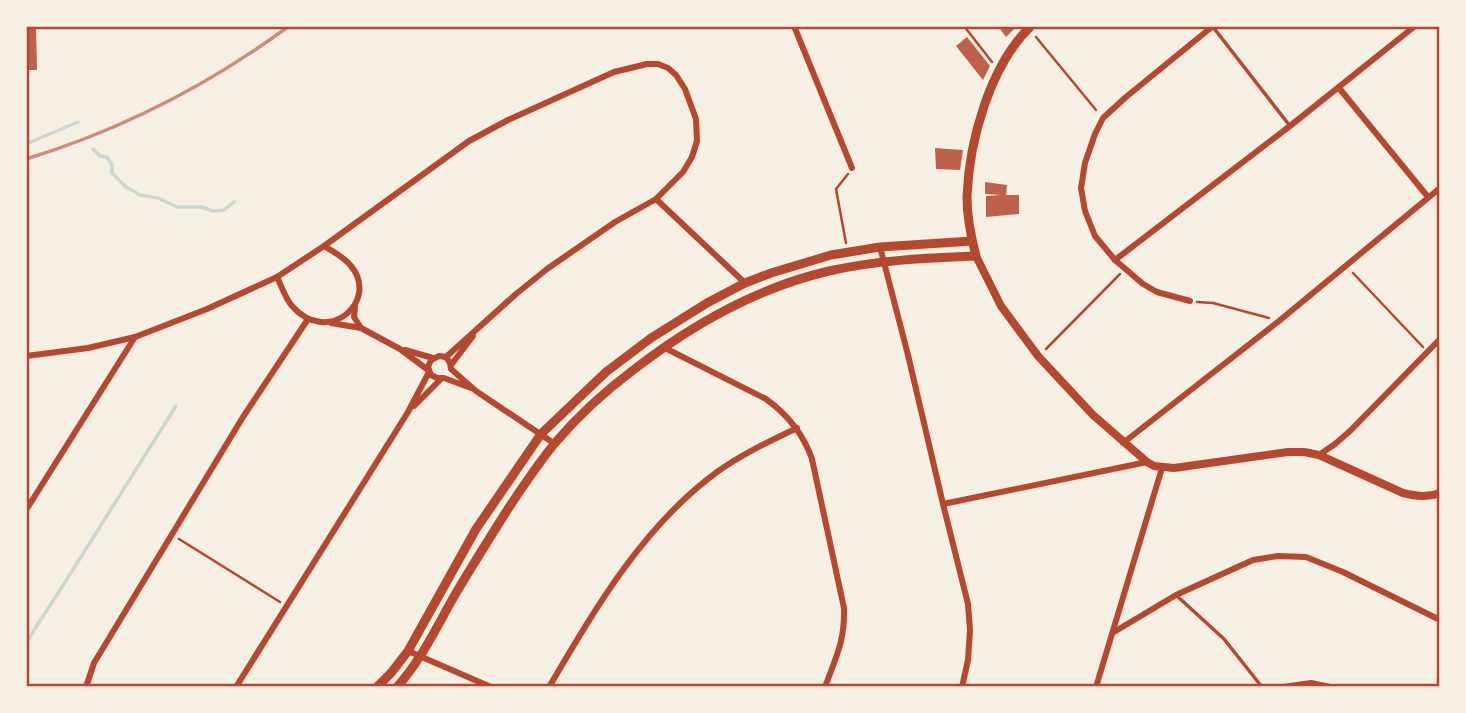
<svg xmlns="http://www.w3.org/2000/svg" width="1466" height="713" font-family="Inter,sans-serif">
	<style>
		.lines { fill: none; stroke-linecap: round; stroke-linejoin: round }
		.stream { stroke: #c9d6d2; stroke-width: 3.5 }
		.building { fill: #bf614a }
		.path { stroke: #b5482f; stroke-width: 2.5 }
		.service { stroke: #b5482f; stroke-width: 3.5 }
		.minor { stroke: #b5482f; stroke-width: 6 }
		.tertiary { stroke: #b5482f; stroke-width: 8 }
		.secondary { stroke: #b5482f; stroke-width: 9 }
		.rail { stroke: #cf8b77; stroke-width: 3.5 }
		.neatline { fill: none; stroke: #b5482f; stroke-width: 2.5 }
	</style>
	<rect width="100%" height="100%" fill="#f6efe4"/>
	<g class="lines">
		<!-- stream -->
		<g class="stream">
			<path d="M26,144L78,122"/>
			<path d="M93,149L100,156L107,157L112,165V173L126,187L140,195L158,198L177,207H202L213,211L224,210L234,202"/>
			<path d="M26,644L34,630L62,587L176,406"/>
		</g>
	</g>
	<!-- building -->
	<g class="building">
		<path d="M26,26H36L37,70H26Z"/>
		<path d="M998,26H1012L1014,29L1006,37Z"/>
		<path d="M967,37L990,66L983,80L956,46Z"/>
		<path d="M935,148L963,150L960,170L936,169Z"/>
		<path d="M985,182L1007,185L1006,195H1019V214L986,217V196L1001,195L985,194Z"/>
	</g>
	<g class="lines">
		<!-- path -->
		<g class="path">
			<path d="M964,26L992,62"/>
			<path d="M1036,37L1096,110"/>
			<path d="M846,243L836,189L848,174"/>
			<path d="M1353,273L1423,347"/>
			<path d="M1197,302L1213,303L1269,318"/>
			<path d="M1046,349L1120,274"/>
			<path d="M179,539L280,602"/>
		</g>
		<!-- service -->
		<g class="service">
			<path d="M1213,27L1290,126"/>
			<path d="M1176,595L1224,639L1262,687"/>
		</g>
		<!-- minor -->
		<g class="minor">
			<path d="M794,26L852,168"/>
			<path d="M1339,88L1428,197"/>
			<path d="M656,199L745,283"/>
			<path d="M880,247L908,355L943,504L968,604L970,630L968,660L962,687"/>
			<path d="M1115,260L1290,126L1415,26"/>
			<path d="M277,277C282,287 285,298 292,306C328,347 380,301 351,266C344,257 334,252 324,246"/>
			<path d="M1190,301L1157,292L1143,284L1115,260L1095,236L1085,211L1081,188L1085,163L1095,134L1103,118L1126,97L1213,26"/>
			<path d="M355,307L354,317L361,328"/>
			<path d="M331,323L361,328L400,349L428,370"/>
			<path d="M663,347L766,399C788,415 803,433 812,459L844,608C845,641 836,657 825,687"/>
			<path d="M405,350L433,358"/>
			<path d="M26,356L88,348L135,337L207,309L277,277L324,246L469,141L508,120L614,72L647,64H658L668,68L676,75L685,89L696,119L697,141L692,157L683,172L656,199L615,222L547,269L516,294L446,357"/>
			<path d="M446,357L450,363L451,369L476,391L555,444"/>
			<path d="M446,357L439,356L431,360L428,367L431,375L437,378H444L471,388"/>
			<path d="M451,365L473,336"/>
			<path d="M414,406L441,379"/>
			<path d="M1123,443L1279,321L1440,188"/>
			<path d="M1319,455L1335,444L1350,431L1440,339"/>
			<path d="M943,504L1147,462"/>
			<path d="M26,510L135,337"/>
			<path d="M1114,632L1176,595L1253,560L1278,556L1306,557L1343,572L1440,620"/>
			<path d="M408,651L491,687"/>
			<path d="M86,687L94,663L243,417L308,319"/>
			<path d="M236,687L408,412L429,372"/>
			<path d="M549,687C595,609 643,526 717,472C742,454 770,441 797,428"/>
			<path d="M1096,687L1162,468"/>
			<path d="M1283,687L1311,683L1330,687"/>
		</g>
		<!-- tertiary -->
		<path class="tertiary" d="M976,256L1001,306L1038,356L1093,415L1147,462L1154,466L1174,468L1288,452H1304L1319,455L1403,493C1416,496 1427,498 1440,493"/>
		<!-- secondary -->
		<g class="secondary">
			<path d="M377,687L391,673L408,651L476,529L541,434L606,372L651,338L707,303L745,283L771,273L831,255L880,247L972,241"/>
			<path d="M397,687C422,659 437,626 456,593C472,566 489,539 506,512C521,489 538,464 555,443C578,416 604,392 632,371C691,325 756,288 829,271C878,260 926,258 976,256C971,237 967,216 967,197C969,141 990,65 1031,26"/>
		</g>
		<!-- rail -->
		<path class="rail" d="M26,159C121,130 209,85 289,26"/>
	</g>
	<!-- border -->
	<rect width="1466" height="713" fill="none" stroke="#f6efe4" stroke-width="56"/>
	<rect x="28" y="28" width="1410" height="657" class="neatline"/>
</svg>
